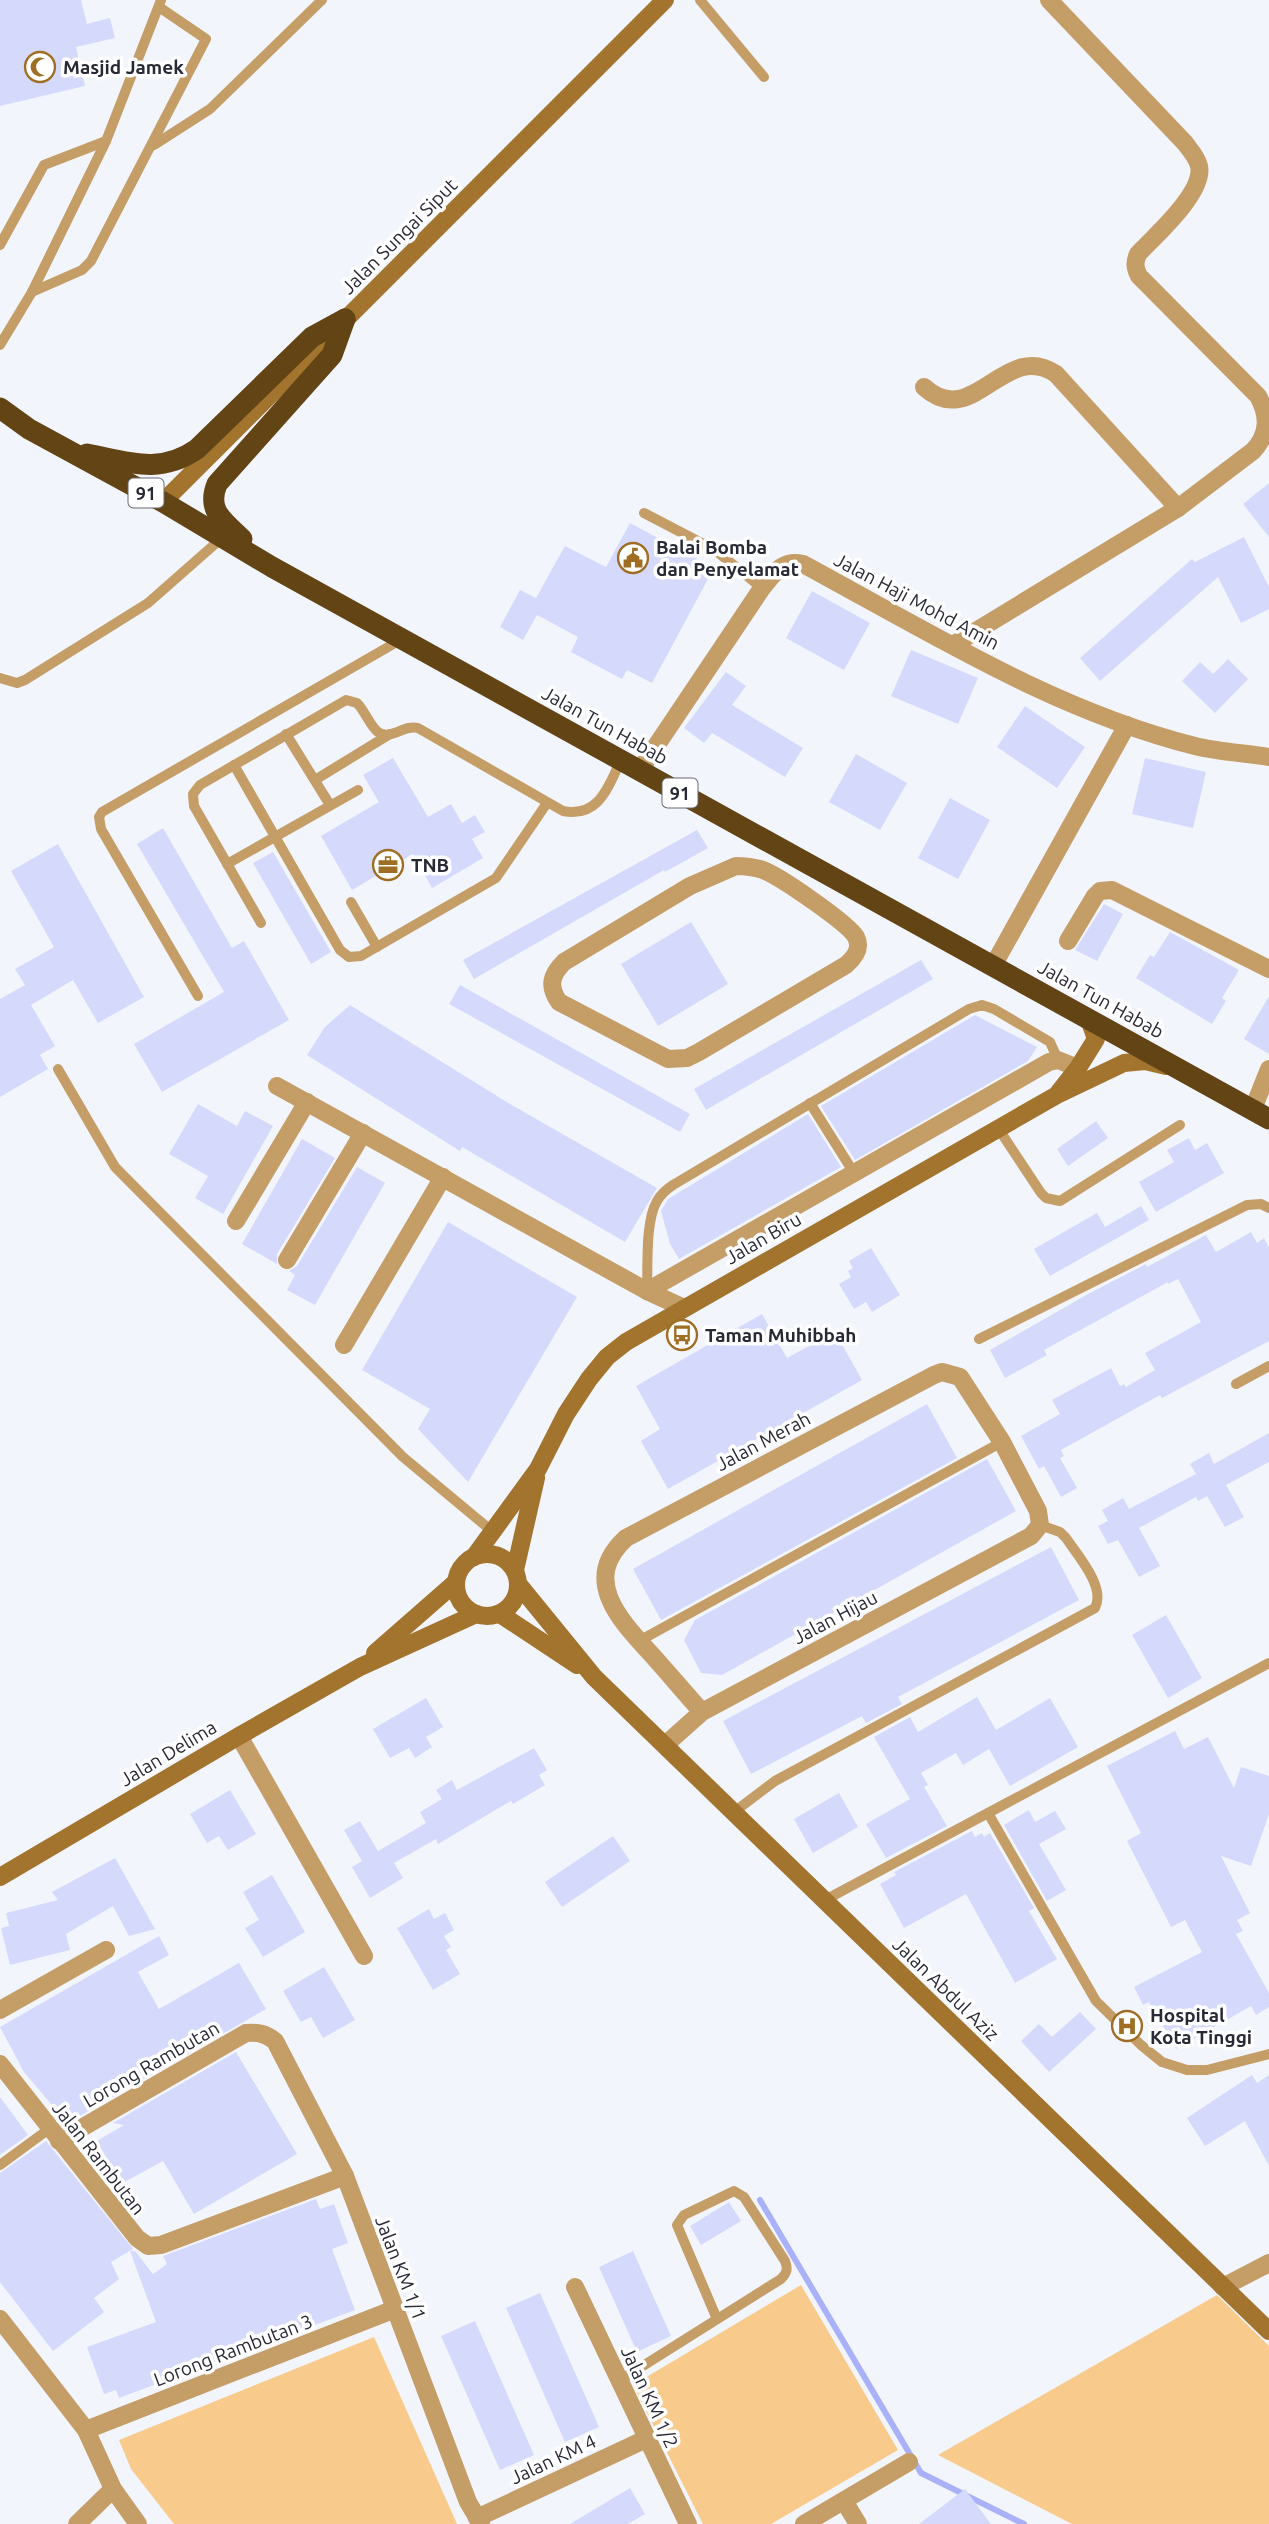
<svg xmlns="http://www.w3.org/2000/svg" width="1269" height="2524" font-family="Ubuntu,sans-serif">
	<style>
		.green { fill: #f8ca8b }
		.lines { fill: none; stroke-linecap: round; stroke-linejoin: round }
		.stream { stroke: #a9b1f9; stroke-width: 6 }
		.building { fill: #d5dafc }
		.lane { stroke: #c49d67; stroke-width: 10 }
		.street { stroke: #c49d67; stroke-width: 18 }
		.secondary { stroke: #a2742e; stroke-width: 18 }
		.highway { stroke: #634414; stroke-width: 21 }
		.labels { text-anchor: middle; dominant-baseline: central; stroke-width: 7; stroke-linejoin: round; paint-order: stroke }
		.shield { fill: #fff; stroke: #686972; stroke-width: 2 }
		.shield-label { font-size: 18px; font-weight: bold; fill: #282936 }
		.poi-label { font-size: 19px; font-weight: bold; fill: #282936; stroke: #fff; text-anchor: start }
		.street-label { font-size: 19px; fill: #282936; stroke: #fff }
	</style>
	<rect width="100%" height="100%" fill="#f3f5fc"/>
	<!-- green -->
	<g class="green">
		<path d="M801,2285L898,2450L771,2524H703L633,2385Z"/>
		<path d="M1217,2295L1269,2346V2524H1072L938,2455Z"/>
		<path d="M374,2337L457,2524H174L131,2469L119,2440Z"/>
	</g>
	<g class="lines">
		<!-- stream -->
		<path class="stream" d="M760,2200L921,2473L1024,2524"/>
	</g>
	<!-- building -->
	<g class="building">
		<path d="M0,0H81L87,24L110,18L115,38L76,47L85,86L0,106Z"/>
		<path d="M1269,483V537L1243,504Z"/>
		<path d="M630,523L714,568L652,683L627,670L622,679L571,652L578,637L537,615L523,640L500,627L520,590L536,598L565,546L606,567Z"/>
		<path d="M1244,537L1269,587V609L1241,623L1218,577L1100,681L1080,658L1192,559L1195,562Z"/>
		<path d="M812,591L870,623L844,670L786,638Z"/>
		<path d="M911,650L978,678L958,724L891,696Z"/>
		<path d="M1228,659L1248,679L1215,713L1182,681L1200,662L1213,674Z"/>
		<path d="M726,672L746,686L732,705L803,748L785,777L712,733L704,743L684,728Z"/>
		<path d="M1025,706L1085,747L1057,788L997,747Z"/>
		<path d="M856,754L907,783L880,830L829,802Z"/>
		<path d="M393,758L428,817L451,804L462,823L475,815L485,832L472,839L483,858L432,888L413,854L352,890L321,836L379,802L363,775Z"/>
		<path d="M1145,758L1206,772L1193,828L1132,814Z"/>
		<path d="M950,798L990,820L958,879L918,858Z"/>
		<path d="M163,828L232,948L244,941L289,1020L162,1092L134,1044L224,992L137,844Z"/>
		<path d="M697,830L708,848L665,872L664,870L474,979L463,960Z"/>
		<path d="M58,844L144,997L98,1023L73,980L31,1005L55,1046L40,1055L48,1069L0,1097V999L25,985L15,969L54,947L11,871Z"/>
		<path d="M273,852L331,952L311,964L253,863Z"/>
		<path d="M1104,904L1123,914L1097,961L1075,950Z"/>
		<path d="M691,922L728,984L658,1026L621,964Z"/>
		<path d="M1170,932L1239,970L1222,998L1226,1001L1212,1024L1136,978L1150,955L1154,957Z"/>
		<path d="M921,960L933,979L706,1110L694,1089Z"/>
		<path d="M460,985L690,1114L680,1132L449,1004Z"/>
		<path d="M1269,996V1054L1244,1039Z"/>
		<path d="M350,1005L510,1104L657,1188L625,1242L462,1147L460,1151L307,1055L325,1027Z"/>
		<path d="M975,1015L1037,1047L1028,1061L855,1160L821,1106Z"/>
		<path d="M198,1104L237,1126L245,1111L273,1126L223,1214L195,1198L208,1176L169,1154Z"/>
		<path d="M808,1114L841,1167L679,1259L670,1244L661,1211L668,1199Z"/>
		<path d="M1096,1121L1108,1138L1068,1166L1057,1149Z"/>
		<path d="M1189,1138L1195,1150L1207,1143L1224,1173L1156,1212L1139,1182L1174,1162L1167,1150Z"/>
		<path d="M302,1139L335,1158L277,1254V1264L242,1244Z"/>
		<path d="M357,1167L385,1183L315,1305L287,1290L295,1275L289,1271L297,1266Z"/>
		<path d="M1141,1206L1149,1220L1050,1276L1034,1249L1097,1213L1105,1227Z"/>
		<path d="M448,1222L577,1297L468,1482L418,1429L430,1409L362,1370Z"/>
		<path d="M1251,1232L1257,1243L1264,1238L1269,1248V1341L1162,1398L1160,1395L1061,1450L1064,1456L1060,1458L1077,1488L1061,1497L1044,1466L1039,1469L1021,1436L1060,1414L1052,1400L1111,1368L1120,1386L1124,1384L1126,1387L1155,1370L1145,1353L1201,1322L1178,1279L1168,1284V1282L1044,1350L1047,1355L1005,1378L990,1350L1088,1294L1146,1264L1147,1267L1206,1235L1216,1252Z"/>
		<path d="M871,1248L900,1295L872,1312L866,1302L854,1309L839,1284L851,1277L848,1271L853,1268L849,1261Z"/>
		<path d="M762,1314L787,1358L835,1332L862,1380L668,1489L641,1441L660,1429L636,1386Z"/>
		<path d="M927,1404L957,1458L661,1620L633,1569Z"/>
		<path d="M1269,1433V1462L1226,1485L1244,1517L1225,1527L1207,1496L1198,1501L1196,1497L1139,1528L1160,1566L1139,1577L1118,1540L1108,1544L1098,1526L1108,1521L1102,1510L1123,1498L1129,1509L1196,1474L1190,1464L1209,1453L1214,1464Z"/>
		<path d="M987,1459L1016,1511L722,1675L701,1673L684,1640L695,1620Z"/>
		<path d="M1051,1547L1079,1600L898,1697L902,1704L866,1723L862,1716L751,1774L723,1721Z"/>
		<path d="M1166,1615L1202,1678L1168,1698L1132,1635Z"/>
		<path d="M977,1697L996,1730L1050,1698L1078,1747L1010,1786L989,1749L963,1765L956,1753L921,1773L928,1785L924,1787L947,1826L886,1858L866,1824L910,1799L874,1737L910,1717L918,1732Z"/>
		<path d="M426,1698L443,1727L426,1737L432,1747L415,1758L409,1748L390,1758L373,1729Z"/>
		<path d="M1175,1731L1184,1749L1208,1737L1234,1788L1241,1767L1269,1776V1814L1251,1866L1221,1856L1250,1913L1237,1920L1243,1931L1236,1934L1269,1993V2007L1256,2015L1251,2006L1176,2049L1149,2002L1143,2005L1134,1987L1202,1952L1185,1920L1171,1927L1127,1841L1141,1833L1107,1766Z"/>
		<path d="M534,1748L547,1770L539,1775L545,1785L513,1804L511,1801L438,1844L436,1839L394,1863L403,1878L370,1898L352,1867L362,1861L344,1830L360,1821L378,1851L426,1823L420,1812L442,1799L436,1790L452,1780L457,1790Z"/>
		<path d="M230,1790L256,1834L228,1850L219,1836L207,1843L190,1814Z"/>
		<path d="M839,1793L858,1827L813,1853L794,1819Z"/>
		<path d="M1029,1810L1035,1822L1055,1811L1066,1829L1039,1844L1066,1890L1047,1901L1004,1825Z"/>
		<path d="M972,1831L975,1837L982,1833L984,1837L990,1833L1034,1908L1029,1911L1057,1959L1015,1983L966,1894L904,1928L880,1884L896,1875L894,1872Z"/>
		<path d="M613,1836L630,1861L562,1907L545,1882Z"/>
		<path d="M115,1858L155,1929L129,1936L113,1906L66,1934L70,1950L10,1965L1,1928L9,1926L6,1913L58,1900L52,1892Z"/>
		<path d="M272,1875L305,1932L263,1957L245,1928L259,1920L243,1892Z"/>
		<path d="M429,1909L434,1919L445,1913L454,1930L444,1936L451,1947L446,1950L460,1974L433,1990L397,1928Z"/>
		<path d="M159,1936L169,1955L138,1972L159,2009L239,1963L266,2009L80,2116L57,2111L24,2072L0,2027Z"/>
		<path d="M324,1967L355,2020L323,2038L311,2017L301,2022L283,1991Z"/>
		<path d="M1080,2012L1096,2029L1049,2072L1021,2041L1039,2024L1052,2037Z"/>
		<path d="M236,2052L297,2154L194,2214L163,2161L121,2184L97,2141L124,2125L113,2123Z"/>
		<path d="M1252,2075L1257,2083L1269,2075V2166L1245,2121L1205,2146L1187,2118Z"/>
		<path d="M0,2097L28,2135L0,2155Z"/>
		<path d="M46,2141L133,2249L111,2262L119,2279L94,2298L104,2312L53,2351L0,2282V2173Z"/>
		<path d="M316,2199L320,2209L334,2204L348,2243L332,2249L355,2310L119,2398L116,2390L104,2394L87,2347L156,2322L130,2251H135L153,2274L167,2264L163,2256Z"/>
		<path d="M729,2202L741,2221L701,2245L690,2226Z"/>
		<path d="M633,2251L671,2336L637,2352L599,2267Z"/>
		<path d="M540,2293L599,2427L565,2442L506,2308Z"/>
		<path d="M475,2321L534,2455L500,2470L441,2336Z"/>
		<path d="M630,2488L645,2514L628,2524H570Z"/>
		<path d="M965,2489L991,2524H919Z"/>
	</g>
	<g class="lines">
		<!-- lane -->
		<g class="lane">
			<path d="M700,0L764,77"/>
			<path d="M154,145L210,109L322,0"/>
			<path d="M0,245L44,165L106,141"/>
			<path d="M32,292L106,141L161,0"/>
			<path d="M0,345L32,292L82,270L91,261L206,39L159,7"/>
			<path d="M644,513L715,550L762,588"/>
			<path d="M0,678L17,683L25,680L148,603L223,537"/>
			<path d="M286,734L330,805"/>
			<path d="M234,765L340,950L349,957L361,956L496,878L547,803"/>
			<path d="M315,780L390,734"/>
			<path d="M227,864L358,790"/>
			<path d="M351,902L377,947"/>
			<path d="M261,923L194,806L193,794L200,785L341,703L346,700L357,703C365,711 370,726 378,732C391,741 404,724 418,728L563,811C599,818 608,787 621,760"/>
			<path d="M198,996L101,829L99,817L102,812L402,639"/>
			<path d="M58,1069L115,1167L403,1457L493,1532"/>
			<path d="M810,1103L854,1173"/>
			<path d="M998,1128L1041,1193L1046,1198L1060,1201L1180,1125"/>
			<path d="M647,1291C648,1267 645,1221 657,1201C661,1194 667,1189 673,1185L969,1009L982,1005L994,1009L1050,1042L1058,1060"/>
			<path d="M979,1339L1247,1205L1261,1204L1269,1208"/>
			<path d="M1236,1384L1269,1366"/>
			<path d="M639,1641L1002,1442"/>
			<path d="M734,1812L775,1781L1095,1608C1106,1587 1078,1556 1066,1538L1060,1532L1040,1525"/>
			<path d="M988,1813L1096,2001L1141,2045L1162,2062L1187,2070H1207L1269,2054"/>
			<path d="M825,1900L1269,1663"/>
			<path d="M0,2165L49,2129"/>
			<path d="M619,2381L781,2279C787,2273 788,2269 785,2261L744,2197L734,2191L684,2215L677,2225L717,2319"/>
		</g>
		<!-- street -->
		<g class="street">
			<path d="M924,387C973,432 1005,339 1056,374L1178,508"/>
			<path d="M953,645L1178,508L1253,451C1269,434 1269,416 1258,396L1139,276C1135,268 1134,263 1138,254C1155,236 1205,192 1199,166C1197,157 1190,150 1185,143L1049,0"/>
			<path d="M640,770L762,588C774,574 782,559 803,564C929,632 1055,711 1195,746C1219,752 1245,753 1269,757"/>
			<path d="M736,866C745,866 754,867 763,870C779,876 848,923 856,937C862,949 854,958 846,965L699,1052L687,1058L668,1059L559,1002C548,986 551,975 564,962L690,886Z"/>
			<path d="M1068,941L1095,896L1100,891L1112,890L1269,969"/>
			<path d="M993,966L1127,725"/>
			<path d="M277,1086L647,1291L684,1308"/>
			<path d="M1253,1109L1269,1069"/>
			<path d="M236,1221L307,1102"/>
			<path d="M287,1260L363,1133"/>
			<path d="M647,1291L1049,1062L1058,1060L1078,1068"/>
			<path d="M344,1345L443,1177"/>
			<path d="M239,1736L364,1956"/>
			<path d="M665,1745L702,1712L1031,1536L1040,1525L1038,1511L1002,1442L960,1377L942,1372L934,1375L626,1538C580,1580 621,1621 652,1655C669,1674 685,1693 702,1712"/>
			<path d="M0,2010L106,1950"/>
			<path d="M0,2064L137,2238L148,2246L161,2245L345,2176"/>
			<path d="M59,2141L246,2033C259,2032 266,2034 275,2041L345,2176L468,2502L481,2524"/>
			<path d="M575,2287L688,2524"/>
			<path d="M1223,2287L1269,2263"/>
			<path d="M0,2319L86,2430L113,2489L138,2524"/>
			<path d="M86,2430L395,2309"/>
			<path d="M844,2501L858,2524"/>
			<path d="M477,2518L646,2439"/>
			<path d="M77,2524L113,2489"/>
			<path d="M804,2524L909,2462"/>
		</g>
		<!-- secondary -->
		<g class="secondary">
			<path d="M163,502L665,0"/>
			<path d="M1059,1092L1078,1068L1096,1039L1089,1019"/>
			<circle cx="487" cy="1585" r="31"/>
			<path d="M474,1557L538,1469L566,1414L589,1379L607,1357L626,1342L1057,1095L1124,1063L1145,1061L1166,1066"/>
			<path d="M515,1570L536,1478"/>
			<path d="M519,1585L594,1677L1269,2331"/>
			<path d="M500,1614L577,1665"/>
			<path d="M375,1653L456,1582"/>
			<path d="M0,1877L239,1736L360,1667L476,1614"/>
		</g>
		<!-- highway -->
		<g class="highway">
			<path d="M0,408L29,429L163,502L272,567L1269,1119"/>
			<path d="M87,454C128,462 160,475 197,449L312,337L345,319"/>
			<path d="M242,539C224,521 206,511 217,484L332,355L345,319"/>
		</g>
	</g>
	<!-- icons -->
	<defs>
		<g id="mosque-ring" transform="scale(1.575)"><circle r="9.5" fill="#fff" stroke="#9f6e22" stroke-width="1.5"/><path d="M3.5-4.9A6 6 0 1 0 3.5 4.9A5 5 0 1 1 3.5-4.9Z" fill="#9f6e22"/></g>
		<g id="civic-ring" transform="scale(1.575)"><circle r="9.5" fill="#fff" stroke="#9f6e22" stroke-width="1.5"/><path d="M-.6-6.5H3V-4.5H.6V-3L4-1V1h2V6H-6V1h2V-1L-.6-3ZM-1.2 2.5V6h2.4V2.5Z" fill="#9f6e22"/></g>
		<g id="office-ring" transform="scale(1.575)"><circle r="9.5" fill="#fff" stroke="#9f6e22" stroke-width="1.5"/><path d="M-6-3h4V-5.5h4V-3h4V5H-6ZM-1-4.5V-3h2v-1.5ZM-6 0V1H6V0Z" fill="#9f6e22"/></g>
		<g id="bus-ring" transform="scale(1.575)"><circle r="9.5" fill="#fff" stroke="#9f6e22" stroke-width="1.5"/><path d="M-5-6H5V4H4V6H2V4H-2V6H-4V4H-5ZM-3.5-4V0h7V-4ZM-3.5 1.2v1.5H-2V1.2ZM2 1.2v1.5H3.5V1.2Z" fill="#9f6e22"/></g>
		<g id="hospital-ring" transform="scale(1.575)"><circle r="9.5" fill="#fff" stroke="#9f6e22" stroke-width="1.5"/><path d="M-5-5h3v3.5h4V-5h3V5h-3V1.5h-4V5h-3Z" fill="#9f6e22"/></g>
	</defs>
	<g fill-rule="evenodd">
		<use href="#mosque-ring" x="40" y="67"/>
		<use href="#civic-ring" x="633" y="558"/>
		<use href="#office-ring" x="388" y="865"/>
		<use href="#bus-ring" x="682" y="1335"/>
		<use href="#hospital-ring" x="1127" y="2026"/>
	</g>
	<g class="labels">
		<!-- shield labels -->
		<g class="shield">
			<rect x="128.5" y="478.5" width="35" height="29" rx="5"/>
			<rect x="662.5" y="778.5" width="35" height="29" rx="5"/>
		</g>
		<g class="shield-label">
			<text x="146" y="493">91</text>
			<text x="680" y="793">91</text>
		</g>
		<!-- poi labels -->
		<g class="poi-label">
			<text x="63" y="67">Masjid Jamek</text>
			<text x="656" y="547">Balai Bomba<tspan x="656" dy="22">dan Penyelamat</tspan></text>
			<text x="411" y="865">TNB</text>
			<text x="705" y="1335">Taman Muhibbah</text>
			<text x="1150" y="2015">Hospital<tspan x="1150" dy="22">Kota Tinggi</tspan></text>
		</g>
		<!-- street labels -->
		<g class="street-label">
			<text transform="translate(399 236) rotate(-45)">Jalan Sungai Siput</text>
			<text transform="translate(917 601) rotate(28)">Jalan Haji Mohd Amin</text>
			<text transform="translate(605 725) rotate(29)">Jalan Tun Habab</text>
			<text transform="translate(1101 999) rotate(29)">Jalan Tun Habab</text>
			<text transform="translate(763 1238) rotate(-30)">Jalan Biru</text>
			<text transform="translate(763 1441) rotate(-28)">Jalan Merah</text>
			<text transform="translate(835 1617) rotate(-28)">Jalan Hijau</text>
			<text transform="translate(168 1753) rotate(-31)">Jalan Delima</text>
			<text transform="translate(946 1989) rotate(44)">Jalan Abdul Aziz</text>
			<text transform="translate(151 2064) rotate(-30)">Lorong Rambutan</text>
			<text transform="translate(99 2158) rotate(52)">Jalan Rambutan</text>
			<text transform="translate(401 2268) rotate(69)">Jalan KM 1/1</text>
			<text transform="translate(233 2350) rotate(-21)">Lorong Rambutan 3</text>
			<text transform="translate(650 2397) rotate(65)">Jalan KM 1/2</text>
			<text transform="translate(553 2459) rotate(-25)">Jalan KM 4</text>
		</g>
	</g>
</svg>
